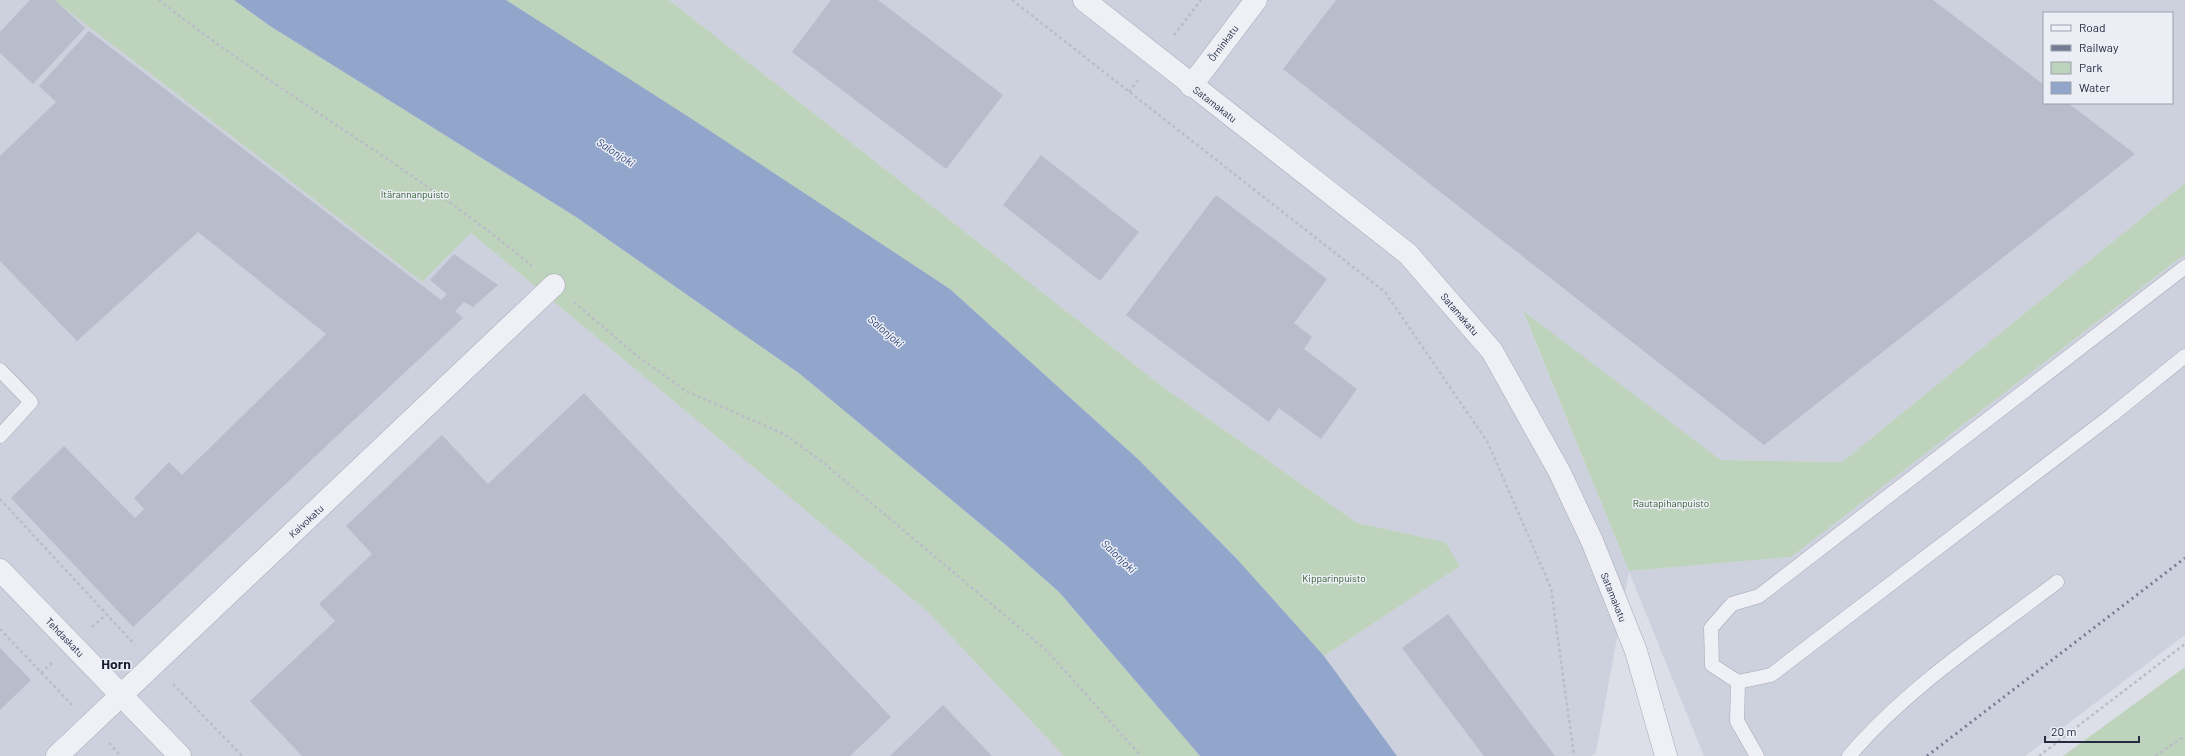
<svg xmlns="http://www.w3.org/2000/svg" width="2185" height="756" font-family="Barlow,sans-serif">
	<style>
		.built { fill: #cdd1dd; fill-rule: evenodd }
		.green { fill: #bed3bc }
		.water { fill: #92a6cc }
		.building { fill: #b8bdcb }
		.lines { fill: none; stroke-linecap: round; stroke-linejoin: round }
		.service-casing { stroke: #a5a9b6; stroke-width: 15 }
		.minor-casing { stroke: #a5a9b6; stroke-width: 23 }
		.tertiary-casing { stroke: #a5a9b6; stroke-width: 23 }
		.path { stroke: #babdc7; stroke-width: 2.5; stroke-dasharray: 3 3; stroke-linecap: butt }
		.service { stroke: #eff0f6; stroke-width: 14 }
		.minor { stroke: #eff0f6; stroke-width: 22 }
		.tertiary { stroke: #eff0f6; stroke-width: 22 }
		.rail { stroke: #747b93; stroke-width: 3; stroke-dasharray: 2 4; stroke-linecap: butt }
		.labels { text-anchor: middle; dominant-baseline: central; stroke-width: 3; stroke-linejoin: round; paint-order: stroke }
		.street-label { font-size: 10px; fill: #242a40; stroke: #ebeef5 }
		.park-label { font-size: 10px; fill: #325d30; stroke: #ebeef5 }
		.water-label { font-size: 11px; font-style: italic; fill: #2a4278; stroke: #ebeef5 }
		.district-label { font-size: 14px; font-weight: bold; fill: #171c30; stroke: #ebeef5 }
	</style>
	<rect width="100%" height="100%" fill="#dcdfe8"/>
	<!-- built -->
	<g class="built">
		<path d="M0,0H54L422,282L471,233L928,612L1064,756H0Z"/>
		<path d="M669,0H2185V183L1842,462L1721,460L1523,312L1629,571L1791,557L2185,254V635L2025,756H1704L1629,572L1596,753L1591,756H1397L1324,656L1460,566L1445,542L1357,523L1163,387ZM2044,13H2172V103H2044Z"/>
	</g>
	<!-- green -->
	<g class="green">
		<path d="M54,0H234L270,26L576,217L800,374L1007,546L1059,592L1200,756H1064L928,612L471,233L422,282Z"/>
		<path d="M506,0H669L1163,387L1357,523L1445,542L1460,566L1324,656L1237,559L1139,460L950,289Z"/>
		<path d="M2185,183V254L1791,557L1629,571L1523,311L1721,460L1842,462Z"/>
		<path d="M2185,667V756H2063Z"/>
	</g>
	<!-- water -->
	<path class="water" d="M234,0H506L695,121L950,289L1139,460L1237,559L1324,656L1397,756H1200L1059,592L1007,546L800,374L576,217L270,26Z"/>
	<!-- building -->
	<g class="building">
		<path d="M30,0H55L85,28L33,84L0,53V32Z"/>
		<path d="M831,0H878L1003,95L946,169L792,52Z"/>
		<path d="M1336,0H1933L2044,85V103H2068L2135,154L1764,445L1283,69Z"/>
		<path d="M89,31L441,300L447,294L430,280L454,254L498,285L473,307L464,302L455,311L463,318L133,627L11,498L64,446L135,518L144,509L134,498L169,462L182,475L326,334L198,232L77,341L0,261V156L56,102L39,86Z"/>
		<path d="M1041,155L1139,232L1100,281L1003,205Z"/>
		<path d="M1216,195L1327,279L1294,323L1312,337L1304,349L1357,389L1321,439L1279,408L1269,422L1126,315Z"/>
		<path d="M584,393L891,717L850,756H302L250,701L335,621L319,604L372,554L346,526L442,435L488,484Z"/>
		<path d="M1448,614L1555,756H1484L1402,648Z"/>
		<path d="M0,648L31,680L0,710Z"/>
		<path d="M943,705L992,756H890Z"/>
	</g>
	<g class="lines">
		<!-- service casing -->
		<g class="service-casing">
			<g id="service">
				<path d="M2185,267L1759,596L1732,604L1711,628L1712,665L1738,682L1771,675L2112,415L2185,356"/>
				<path d="M0,370L31,402L0,436"/>
				<path d="M1738,682L1737,721L1757,756"/>
				<path d="M1849,756C1907,688 1986,636 2057,582"/>
			</g>
		</g>
		<!-- minor casing -->
		<g class="minor-casing">
			<g id="minor">
				<path d="M1191,86L1256,0"/>
				<path d="M57,756L554,285"/>
			</g>
		</g>
		<!-- tertiary casing -->
		<g class="tertiary-casing">
			<g id="tertiary">
				<path d="M1084,0L1408,254L1492,351L1559,471L1592,541L1636,651L1666,756"/>
				<path d="M0,570L180,756"/>
			</g>
		</g>
		<!-- path -->
		<g class="path">
			<path d="M159,0C279,95 415,168 532,266"/>
			<path d="M1012,0L1385,292L1488,443L1551,588L1574,756"/>
			<path d="M1174,35L1201,0"/>
			<path d="M1129,92L1140,78"/>
			<path d="M574,302L637,356L686,391L784,434L820,460L1046,650L1141,756"/>
			<path d="M0,499L135,645"/>
			<path d="M92,627L107,614"/>
			<path d="M0,629L72,705"/>
			<path d="M41,673L53,662"/>
			<path d="M173,684L242,756"/>
			<path d="M109,743L121,756"/>
			<path d="M2039,756L2185,644"/>
			<path d="M2155,756L2185,736"/>
		</g>
		<!-- service -->
		<use href="#service" class="service"/>
		<!-- minor -->
		<use href="#minor" class="minor"/>
		<!-- tertiary -->
		<use href="#tertiary" class="tertiary"/>
		<!-- rail -->
		<path class="rail" d="M1927,756L2185,558"/>
	</g>
	<g class="labels">
		<!-- street labels -->
		<g class="street-label">
			<text transform="translate(1223 43) rotate(-53)">Örninkatu</text>
			<text transform="translate(1215 104) rotate(38)">Satamakatu</text>
			<text transform="translate(1460 314) rotate(49)">Satamakatu</text>
			<text transform="translate(306 521) rotate(-43)">Kaivokatu</text>
			<text transform="translate(1614 597) rotate(68)">Satamakatu</text>
			<text transform="translate(65 637) rotate(46)">Tehdaskatu</text>
		</g>
		<!-- park labels -->
		<g class="park-label">
			<text x="415" y="194">Itärannanpuisto</text>
			<text x="1671" y="503">Rautapihanpuisto</text>
			<text x="1334" y="578">Kipparinpuisto</text>
		</g>
		<!-- water labels -->
		<g class="water-label">
			<text transform="translate(616 152) rotate(33)">Salonjoki</text>
			<text transform="translate(886 331) rotate(41)">Salonjoki</text>
			<text transform="translate(1119 556) rotate(44)">Salonjoki</text>
		</g>
		<!-- district labels -->
		<g class="district-label">
			<text x="116" y="663">Horn</text>
		</g>
	</g>
	<!-- legend -->
	<rect x="2043" y="12" width="130" height="92" fill="#ebeef5" stroke="#9ba0ad"/>
	<rect x="2051" y="25" width="20" height="6" fill="#eff0f6" stroke="#9ba0ad"/>
	<text x="2079" y="32" font-size="12" fill="#242a40">Road</text>
	<rect x="2051" y="45" width="20" height="6" fill="#747b93" stroke="#9ba0ad"/>
	<text x="2079" y="52" font-size="12" fill="#242a40">Railway</text>
	<rect x="2051" y="62" width="20" height="12" fill="#bed3bc" stroke="#9ba0ad"/>
	<text x="2079" y="72" font-size="12" fill="#242a40">Park</text>
	<rect x="2051" y="82" width="20" height="12" fill="#92a6cc" stroke="#9ba0ad"/>
	<text x="2079" y="92" font-size="12" fill="#242a40">Water</text>
	<!-- scale -->
	<path d="M2045 736v6h94v-6" fill="none" stroke="#242a40" stroke-width="2"/>
	<text x="2051" y="736" font-size="12" fill="#242a40" stroke="#ebeef5" stroke-width="3" paint-order="stroke">20 m</text>
</svg>
